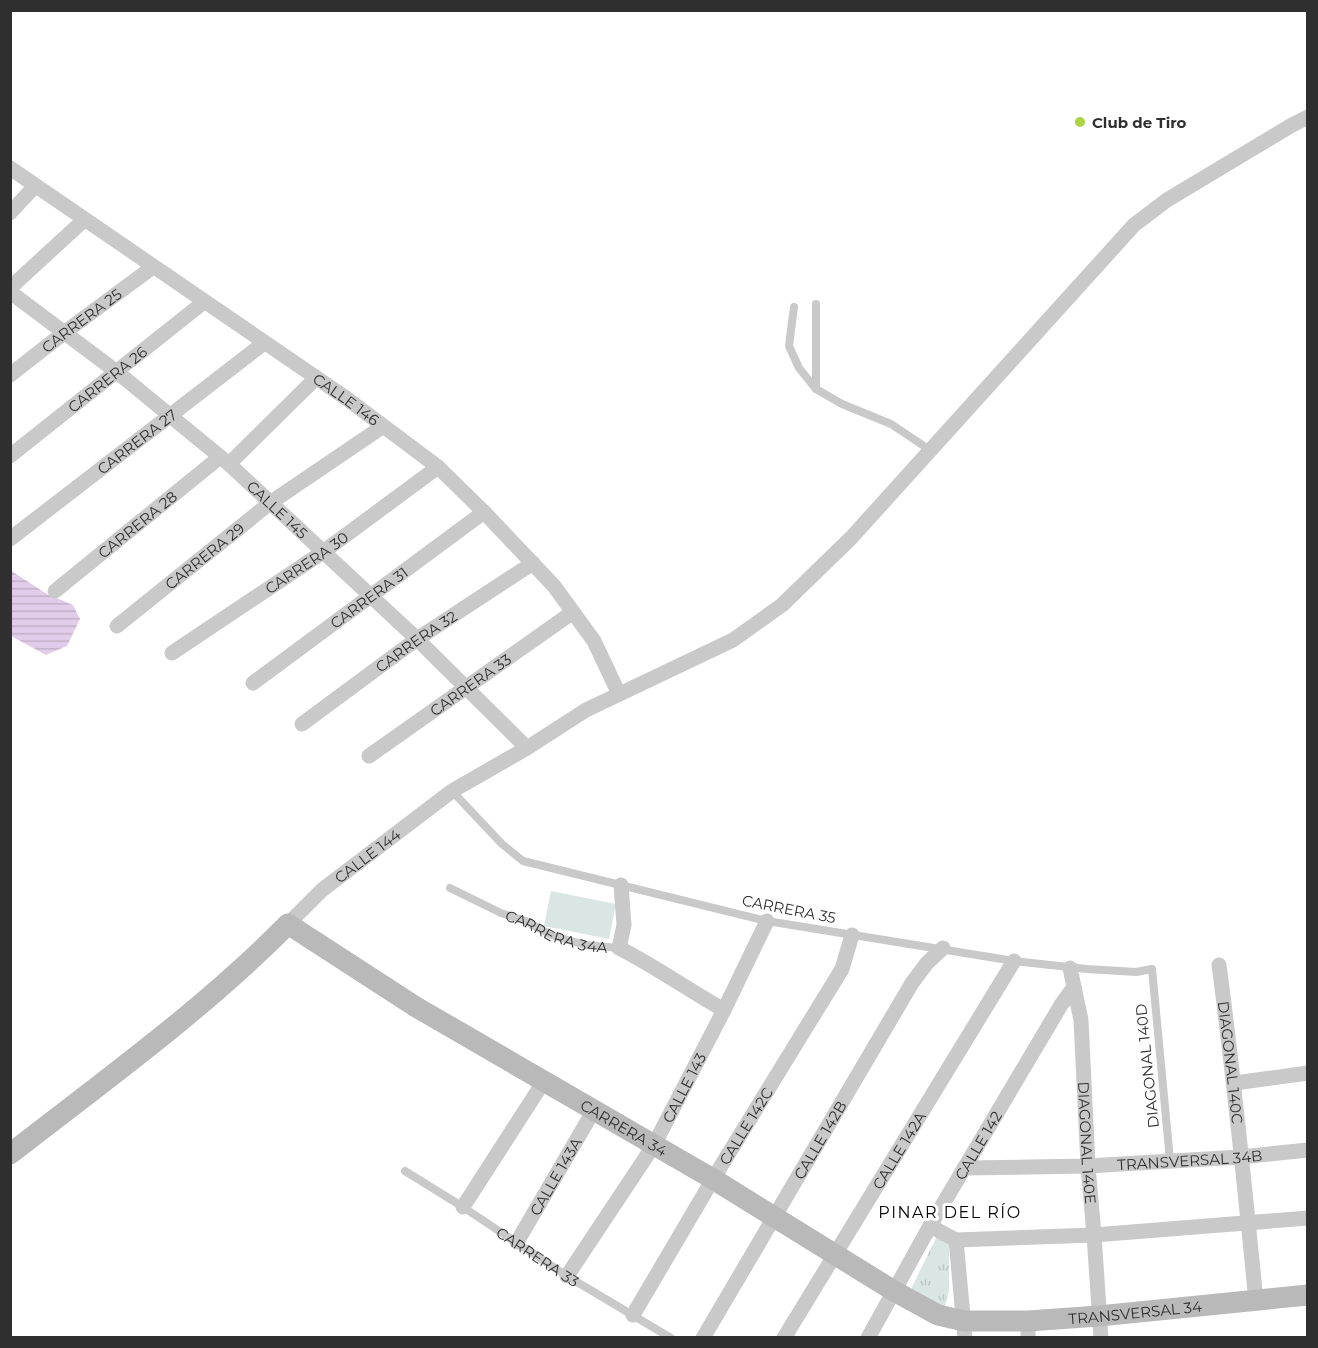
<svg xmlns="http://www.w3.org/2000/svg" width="1318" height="1348" font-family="Montserrat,sans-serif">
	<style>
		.grass { fill: #d9e6e4 }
		.park { fill: url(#park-tufts) }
		.water { fill: url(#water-rules) }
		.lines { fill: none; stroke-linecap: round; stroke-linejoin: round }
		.lane { stroke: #c9c9c9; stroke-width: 8 }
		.street { stroke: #c9c9c9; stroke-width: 15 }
		.secondary { stroke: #b9b9b9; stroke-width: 21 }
		.poi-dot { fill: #acd344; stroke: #fff; stroke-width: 2 }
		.labels { text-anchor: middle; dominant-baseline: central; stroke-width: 6; stroke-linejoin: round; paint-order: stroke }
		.poi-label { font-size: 15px; font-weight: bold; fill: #2f2f2f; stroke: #fff; text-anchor: start }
		.street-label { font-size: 15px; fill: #2f2f2f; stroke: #fff }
		.neighbourhood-label { font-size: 16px; letter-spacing: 1.5px; fill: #000; stroke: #fff }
	</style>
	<defs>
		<pattern id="park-tufts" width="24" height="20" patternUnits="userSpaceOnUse" patternTransform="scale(1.5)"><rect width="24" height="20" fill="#d9e6e4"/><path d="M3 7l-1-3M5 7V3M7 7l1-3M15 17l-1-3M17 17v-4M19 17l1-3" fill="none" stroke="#bbc6c4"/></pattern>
		<pattern id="water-rules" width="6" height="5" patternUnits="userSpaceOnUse" patternTransform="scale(1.5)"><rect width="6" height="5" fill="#e1cde9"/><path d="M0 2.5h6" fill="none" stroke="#c1b0c8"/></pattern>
	</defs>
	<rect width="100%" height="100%" fill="#fff"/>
	<!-- grass -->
	<path class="grass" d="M551,891L616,904L609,939L544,926Z"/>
	<!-- park -->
	<path class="park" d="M937,1236L949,1240V1291L944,1309L910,1291Z"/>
	<!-- water -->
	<path class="water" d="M10,570L47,594L73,605L80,619L67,646L46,655L11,636Z"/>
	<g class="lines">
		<!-- lane -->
		<g class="lane">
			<path d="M794,307L789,346L799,368L816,389L842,404L891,424L930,450"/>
			<path d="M816,389V304"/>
			<path d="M452,791L502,844L523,861L767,921L1014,961L1087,969L1136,972L1152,969L1170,1160"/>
			<path id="s1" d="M450,888L501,913L526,921L551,935L585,945L619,948"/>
			<path id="s2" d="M405,1171L463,1207L567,1276L671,1338"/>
		</g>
		<!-- street -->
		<g class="street">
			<path id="s3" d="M10,168L346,398L438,467L484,512L554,586L594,641L619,694"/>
			<path d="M10,213L35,186"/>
			<path d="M10,288L84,220"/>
			<path id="s4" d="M10,292L117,372L229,464L417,639L527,748"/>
			<path id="s5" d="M10,375L65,332L153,267"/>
			<path id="s6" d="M10,456L204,302"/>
			<path d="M229,464L316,378"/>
			<path id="s7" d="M10,539L264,343"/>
			<path id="s8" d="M55,591L220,457"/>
			<path id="s9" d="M117,626L270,503L382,427"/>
			<path id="s10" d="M172,653L323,552L438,467"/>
			<path id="s11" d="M253,683L484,512"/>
			<path id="s12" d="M302,724L417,639L533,563"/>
			<path id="s13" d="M369,756L573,612"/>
			<path d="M621,885L624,925L619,948C655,966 688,990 724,1010"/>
			<path id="s14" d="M288,924L322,890L452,791L527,748L586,710L733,640L782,605L851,538L1134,225L1167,200L1292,125L1308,117"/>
			<path id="s15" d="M1219,965C1234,1077 1245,1189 1256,1301"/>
			<path id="s16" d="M1070,968L1081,1020L1088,1166L1094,1235L1101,1338"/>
			<path d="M1235,1083L1308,1073"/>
			<path id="s17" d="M964,1168L1088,1166L1240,1157L1308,1150"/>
			<path d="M463,1207L544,1081"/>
			<path d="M930,1226L956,1240L1094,1235L1308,1218"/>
			<path d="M956,1240L965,1338"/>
			<path id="s18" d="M517,1242L594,1110"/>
			<path id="s19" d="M567,1276L654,1145L724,1010L767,921"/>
			<path id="s20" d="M633,1315L713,1179L842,969L852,935"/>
			<path d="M1028,1321V1338"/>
			<path id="s21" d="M703,1338L912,983L927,963L943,948"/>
			<path id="s22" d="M784,1338L1014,961"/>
			<path id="s23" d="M868,1338L930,1226L1061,1005L1074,987"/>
		</g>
		<!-- secondary -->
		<path class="secondary" id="s24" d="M10,1154C105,1080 204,1009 288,924L416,1007L713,1179L894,1291L938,1315L964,1321H1028L1099,1316L1308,1295"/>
	</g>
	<!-- markers -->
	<circle class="poi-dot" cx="1080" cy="122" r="6"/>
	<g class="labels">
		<!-- poi labels -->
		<g class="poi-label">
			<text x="1092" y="122">Club de Tiro</text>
		</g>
		<!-- street labels -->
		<g class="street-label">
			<text stroke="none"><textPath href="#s5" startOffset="90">CARRERA 25</textPath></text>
			<text stroke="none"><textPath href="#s6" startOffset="124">CARRERA 26</textPath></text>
			<text stroke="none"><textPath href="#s3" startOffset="408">CALLE 146</textPath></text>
			<text stroke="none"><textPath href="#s7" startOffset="160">CARRERA 27</textPath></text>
			<text stroke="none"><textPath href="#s4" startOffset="345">CALLE 145</textPath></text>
			<text stroke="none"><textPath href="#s8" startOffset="106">CARRERA 28</textPath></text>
			<text stroke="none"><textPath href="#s9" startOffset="112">CARRERA 29</textPath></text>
			<text stroke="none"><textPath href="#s10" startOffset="162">CARRERA 30</textPath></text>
			<text stroke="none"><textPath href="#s11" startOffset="144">CARRERA 31</textPath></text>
			<text stroke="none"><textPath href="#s12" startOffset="141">CARRERA 32</textPath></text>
			<text stroke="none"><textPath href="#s13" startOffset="124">CARRERA 33</textPath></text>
			<text stroke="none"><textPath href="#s14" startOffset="105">CALLE 144</textPath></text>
			<text transform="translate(789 909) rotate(11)">CARRERA 35</text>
			<text stroke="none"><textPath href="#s1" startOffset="116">CARRERA 34A</textPath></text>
			<text stroke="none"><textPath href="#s15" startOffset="98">DIAGONAL 140C</textPath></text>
			<text transform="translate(1147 1066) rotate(-96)">DIAGONAL 140D</text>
			<text stroke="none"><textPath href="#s19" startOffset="222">CALLE 143</textPath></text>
			<text stroke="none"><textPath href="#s20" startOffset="220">CALLE 142C</textPath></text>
			<text stroke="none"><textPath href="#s24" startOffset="754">CARRERA 34</textPath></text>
			<text stroke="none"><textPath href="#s21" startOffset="230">CALLE 142B</textPath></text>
			<text stroke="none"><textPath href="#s16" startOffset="176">DIAGONAL 140E</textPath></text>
			<text stroke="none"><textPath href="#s23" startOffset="222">CALLE 142</textPath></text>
			<text stroke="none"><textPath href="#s22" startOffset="220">CALLE 142A</textPath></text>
			<text stroke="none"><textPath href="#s17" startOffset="226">TRANSVERSAL 34B</textPath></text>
			<text stroke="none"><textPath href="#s18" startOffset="76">CALLE 143A</textPath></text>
			<text stroke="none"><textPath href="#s2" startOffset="158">CARRERA 33</textPath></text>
			<text stroke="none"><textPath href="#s24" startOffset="1318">TRANSVERSAL 34</textPath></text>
		</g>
		<!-- neighbourhood labels -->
		<g class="neighbourhood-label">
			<text x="950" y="1212">PINAR DEL RÍO</text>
		</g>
	</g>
	<!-- border -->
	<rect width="1318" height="1348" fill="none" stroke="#2f2f2f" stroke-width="24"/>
</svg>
